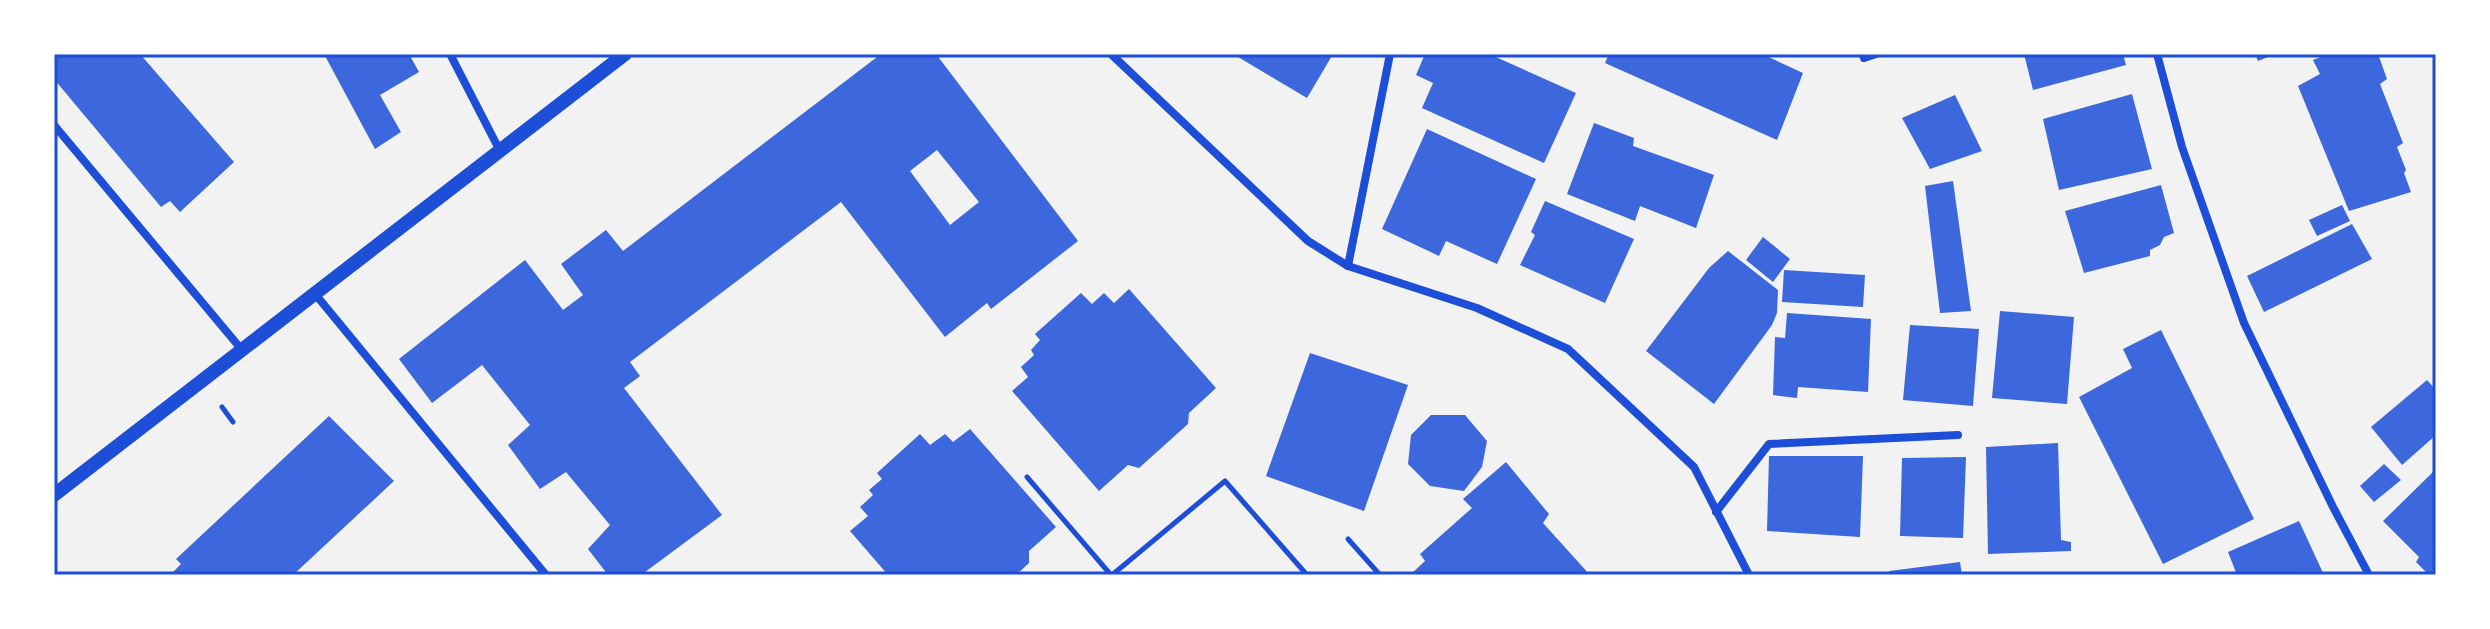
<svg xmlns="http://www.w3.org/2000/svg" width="2490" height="629" font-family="Quicksand,sans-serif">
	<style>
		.building { fill: #3d67dc; fill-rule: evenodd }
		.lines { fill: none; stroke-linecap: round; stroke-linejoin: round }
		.path { stroke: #1d4ed8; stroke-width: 5 }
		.minor { stroke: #1d4ed8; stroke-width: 8 }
		.tertiary { stroke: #1d4ed8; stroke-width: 14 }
		.neatline { fill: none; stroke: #1d4ed8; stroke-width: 3 }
	</style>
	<rect width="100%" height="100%" fill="#f2f2f2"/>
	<!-- building -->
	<g class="building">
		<path d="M54,54H140L234,162L180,212L170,201L161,207L54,79Z"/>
		<path d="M324,54H409L419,72L380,95L401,132L375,149Z"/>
		<path d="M881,54H936L1078,241L991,309L987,303L945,337L841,202L630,362L640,376L624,388L722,515L641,575H608L588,549L610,525L566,472L540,489L508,445L530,425L482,365L432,403L399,359L525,260L563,310L583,295L561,264L606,230L623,251ZM937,150L979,202L950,225L910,171Z"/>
		<path d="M1233,54H1333L1307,98Z"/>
		<path d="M1425,54H1489L1576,93L1544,163L1422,108L1433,83L1416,75Z"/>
		<path d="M1609,54H1762L1803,73L1777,140L1605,63Z"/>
		<path d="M2024,54H2123L2126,65L2033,90Z"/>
		<path d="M2255,54H2275L2258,61Z"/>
		<path d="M2328,54H2378L2387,79L2380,84L2403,143L2397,147L2406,170L2404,173L2411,192L2349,211L2298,86L2320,74L2313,60Z"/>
		<path d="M2132,94L2152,169L2059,190L2043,119Z"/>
		<path d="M1955,95L1982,151L1930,169L1902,118Z"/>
		<path d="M1594,123L1634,138L1633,146L1714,175L1696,228L1640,206L1635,221L1567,194Z"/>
		<path d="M1427,129L1536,179L1497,264L1446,241L1439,256L1382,229Z"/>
		<path d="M1953,181L1971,311L1940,313L1925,186Z"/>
		<path d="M2161,185L2174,233L2164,237L2160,245L2150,250V256L2084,273L2065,211Z"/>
		<path d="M1545,201L1634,239L1605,303L1520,265L1535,235L1531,232Z"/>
		<path d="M2342,205L2350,221L2317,236L2309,220Z"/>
		<path d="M2352,224L2372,259L2264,312L2247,276Z"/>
		<path d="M1763,237L1790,259L1773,282L1746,260Z"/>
		<path d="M1728,251L1778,290L1777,313L1772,325L1714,404L1646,351L1709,268Z"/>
		<path d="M1784,270L1865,275L1863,307L1782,302Z"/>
		<path d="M1129,289L1216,388L1189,413L1188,424L1139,468L1128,465L1099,491L1012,391L1028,377L1021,367L1034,355L1031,350L1040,340L1035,334L1081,293L1092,304L1104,293L1114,303Z"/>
		<path d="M2000,311L2074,317L2067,404L1992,398Z"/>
		<path d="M1787,313L1871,319L1868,392L1798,387L1797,398L1773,395L1775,337L1785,338Z"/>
		<path d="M1910,325L1979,329L1973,406L1903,400Z"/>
		<path d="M2161,330L2254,519L2163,564L2079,397L2132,368L2123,349Z"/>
		<path d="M1310,353L1408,385L1364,511L1266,476Z"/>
		<path d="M2427,380L2436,390V435L2402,465L2371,427Z"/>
		<path d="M1431,415H1465L1487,441L1482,467L1464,491L1430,486L1408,464L1411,435Z"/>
		<path d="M329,416L394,481L293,575H170L181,564L176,559Z"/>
		<path d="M970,429L1056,527L1029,551V563L1016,575H888L850,531L868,516L860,507L873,495L869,490L882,479L877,473L920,434L930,445L945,434L953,442Z"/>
		<path d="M2058,443L2061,540L2071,542V551L1988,554L1986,447Z"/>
		<path d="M1769,456H1863L1860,537L1767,531Z"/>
		<path d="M1966,457L1963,538L1900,536L1902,458Z"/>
		<path d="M1506,462L1549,514L1543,523L1590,575H1410L1425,561L1420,554L1472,508L1463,499Z"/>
		<path d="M2384,464L2401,480L2374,502L2360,486Z"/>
		<path d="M2433,472L2436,475V575H2429L2416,562L2419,557L2383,521Z"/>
		<path d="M2299,521L2324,575H2237L2228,552Z"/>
		<path d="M1960,562L1962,575H1889V571Z"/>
	</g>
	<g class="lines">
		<!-- path -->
		<g class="path">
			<path d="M222,407L233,422"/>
			<path d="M1027,477L1111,575"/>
			<path d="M1348,539L1380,575"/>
			<path d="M1112,575L1225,481L1307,575"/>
		</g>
		<!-- minor -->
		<g class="minor">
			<path d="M450,54L500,151"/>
			<path d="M1111,54L1308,241L1348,266L1477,308L1568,349L1694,467L1749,575"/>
			<path d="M1863,54L1864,58L1876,54"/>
			<path d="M2157,54L2182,147L2244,323L2333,507L2369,575"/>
			<path d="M54,125L242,350"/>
			<path d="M1348,266L1390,54"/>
			<path d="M316,295L546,575"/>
			<path d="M1716,512L1769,444L1958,435"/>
		</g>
		<!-- tertiary -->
		<path class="tertiary" d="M54,495L625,54"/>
	</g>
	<!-- border -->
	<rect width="2490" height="629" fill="none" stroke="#ffffff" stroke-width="112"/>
	<rect x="56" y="56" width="2378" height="517" class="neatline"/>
</svg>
